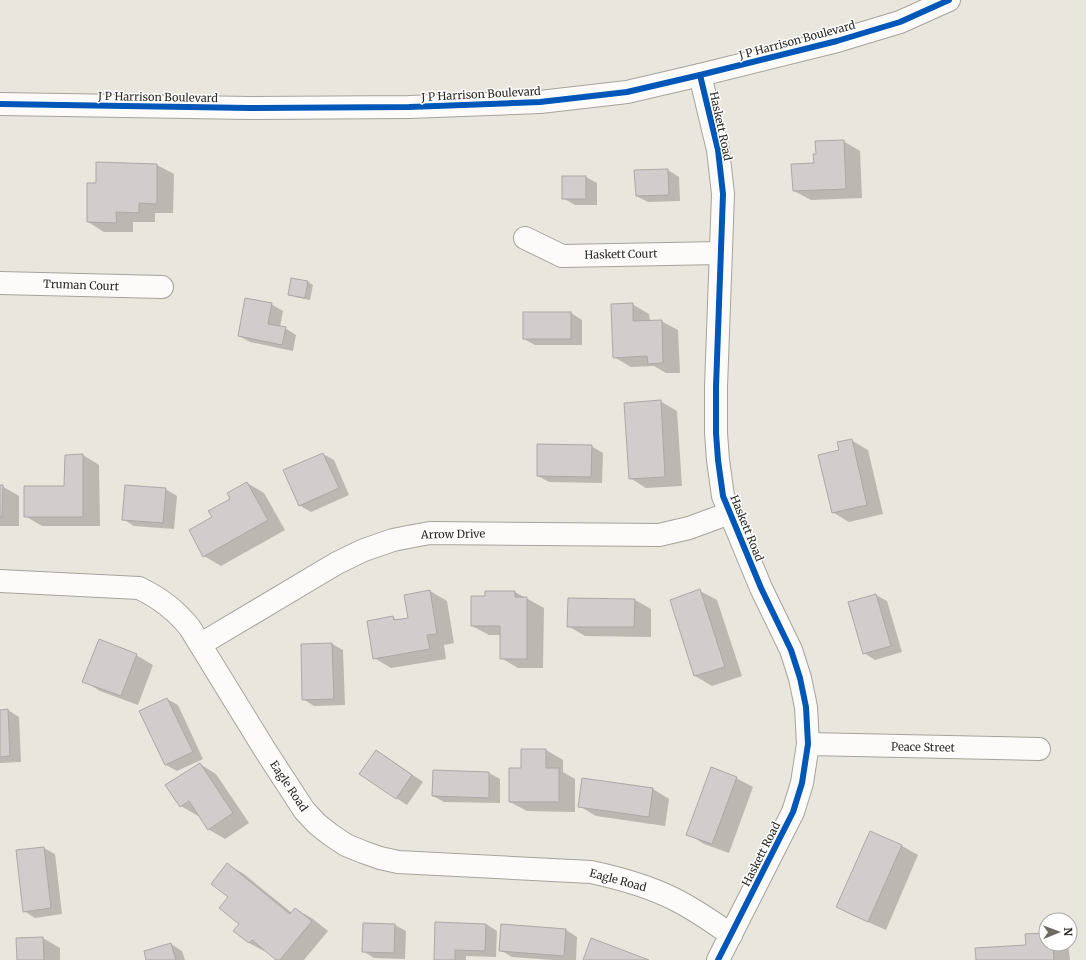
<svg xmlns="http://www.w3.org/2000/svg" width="1086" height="960" font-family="Merriweather,serif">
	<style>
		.shadow { fill: #0003 }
		.building { fill: #d0cdcc; stroke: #aba8a7 }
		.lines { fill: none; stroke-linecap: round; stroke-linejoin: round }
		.street-casing { stroke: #a5a39c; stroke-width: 24 }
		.secondary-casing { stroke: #a5a39c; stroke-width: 24 }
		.street { stroke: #fcfbfa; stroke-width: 22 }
		.secondary { stroke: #fcfbfa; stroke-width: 22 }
		.cycleway-casing { stroke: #fff; stroke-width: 8 }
		.cycleway { stroke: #0057b8; stroke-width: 6 }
		.labels { text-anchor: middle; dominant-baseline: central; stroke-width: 3; stroke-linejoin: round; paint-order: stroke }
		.street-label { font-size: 11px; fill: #292721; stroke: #fff }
	</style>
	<rect width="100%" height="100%" fill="#e9e6dd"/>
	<!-- shadow -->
	<g class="shadow">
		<path d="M843,141L860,151L862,198L811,200L794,191L815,164L817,155Z"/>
		<path d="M97,163L157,165L174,174L173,213H155V222H133V232H104L88,222L97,184Z"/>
		<path d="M668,170L679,177L680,201L648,202L636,196Z"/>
		<path d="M586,177L597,183V205H575L563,198Z"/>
		<path d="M292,279L308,282L313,285L310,300L295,297L289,294Z"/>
		<path d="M271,304L283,311L280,327L285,328L296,335L293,351L250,342L239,336Z"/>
		<path d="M632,304L649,314L650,321H661L678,330L680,373H666L654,366L631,367L614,357Z"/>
		<path d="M571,313L582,320V345H535L524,339Z"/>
		<path d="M660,401L677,411L682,486L646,488L630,478Z"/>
		<path d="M851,440L868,450L883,514L849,522L832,512L840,451Z"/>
		<path d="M591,446L603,453L602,483L549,482L538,476Z"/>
		<path d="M323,454L334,460L349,495L311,512L299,505Z"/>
		<path d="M83,455L99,465L100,526H42L25,516L65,487Z"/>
		<path d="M247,483L264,493L285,530L221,566L204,556L213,518Z"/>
		<path d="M0,486H2L19,496V526H0Z"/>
		<path d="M165,489L177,496L174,529L134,526L123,519Z"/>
		<path d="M430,591L447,601L454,643L444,645L446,659L391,668L374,658L393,617L398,621L409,619Z"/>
		<path d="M700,591L717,600L742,676L712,686L695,676L671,600Z"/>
		<path d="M515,592L544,608L543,668H518L501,658V635H489L472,626L486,597Z"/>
		<path d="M876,595L887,601L902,652L875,660L864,653Z"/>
		<path d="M635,600L651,609V637L585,636L568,626Z"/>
		<path d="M332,644L343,650L345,705L314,706L303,699Z"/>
		<path d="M136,655L153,665L138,705L100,691L84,681Z"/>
		<path d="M167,699L178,705L203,759L177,771L166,765L141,712Z"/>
		<path d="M8,710L19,717L21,762L0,763V711Z"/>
		<path d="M522,750H546L563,760V772L575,779V812L527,811L510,802L522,769Z"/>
		<path d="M376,751L387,757L423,782L407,805L396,798Z"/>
		<path d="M200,764L216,774L249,823L225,839L208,829L199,815L198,816L181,806Z"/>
		<path d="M434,771L489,773L500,779V803L444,802L433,796Z"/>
		<path d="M736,778L753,787L729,853L704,844L688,834Z"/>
		<path d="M653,789L669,799L665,826L596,816L579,806Z"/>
		<path d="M871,832L902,846L918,855L886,930L854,916L837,907Z"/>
		<path d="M44,848L55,854L62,914L35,918L24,911Z"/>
		<path d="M227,864L244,874L292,913L296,909L313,919L328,931L304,960H278L267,951L266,952L249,943L235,931L240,924L229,897Z"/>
		<path d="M486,924L497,931L496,957L466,956V960H435Z"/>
		<path d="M395,925L406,931L405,959L374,958L363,951Z"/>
		<path d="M502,925L566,930L577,937L576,960H553L512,957L500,950Z"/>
		<path d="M1046,934V944H1068L1070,960H977L1027,946Z"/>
		<path d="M43,938L60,948V960H18L17,939Z"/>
		<path d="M171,944L182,951L185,960H147Z"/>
	</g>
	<!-- building -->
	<g class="building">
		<path d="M844,140L846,189L793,191L791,164L814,163L813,154H816L815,141Z"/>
		<path d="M96,162L157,164V204L139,203V213L116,212L117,223L87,222V183H96Z"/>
		<path d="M668,169L669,195L636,196L634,170Z"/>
		<rect x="562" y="176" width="24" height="23"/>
		<path d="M291,278L308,281L305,298L288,295Z"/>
		<path d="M245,298L272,303L268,324L286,327L282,345L238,336Z"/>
		<path d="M633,303V321L662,320L663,363L648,364L647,356L613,358L611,304Z"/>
		<rect x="523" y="312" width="48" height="27"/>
		<path d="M661,400L665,477L629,479L624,403Z"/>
		<path d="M852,439L867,505L832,513L818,455L839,450L837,442Z"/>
		<path d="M537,444L592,445L591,477L537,476Z"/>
		<path d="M323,453L339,488L299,506L283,470Z"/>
		<path d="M83,454V517H24V486H64L65,455Z"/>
		<path d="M247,482L268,520L203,557L189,530L212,517L208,511L230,499L227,493Z"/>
		<path d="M0,485H3L2,517H0Z"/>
		<path d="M125,485L166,488L163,523L122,520Z"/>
		<path d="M700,589L725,667L694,676L670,600Z"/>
		<path d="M430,590L437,634L427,635L430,649L373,659L367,621L393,616L394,620L408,618L404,595Z"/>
		<path d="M485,591H515V597H527V659H500V626H471V596H485Z"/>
		<path d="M876,594L891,646L863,654L848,602Z"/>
		<path d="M568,598L635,599L634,627H567Z"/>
		<path d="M99,639L137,654L121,696L82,682Z"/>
		<path d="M332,643L334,699L302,700L301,644Z"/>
		<path d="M167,698L193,752L165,765L139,711Z"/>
		<path d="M8,709L10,756L0,757V710Z"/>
		<path d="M521,749H546V768H559V802H509V768H521Z"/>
		<path d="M376,750L412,775L396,799L359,774Z"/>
		<path d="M200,763L233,813L208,830L189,801L180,807L165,785Z"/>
		<path d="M711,767L737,777L712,844L686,835Z"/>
		<path d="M433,770L489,772V798L432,796Z"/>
		<path d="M582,778L653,788L649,817L578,807Z"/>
		<path d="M870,831L902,845L868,922L836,907Z"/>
		<path d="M44,847L51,908L23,912L16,850Z"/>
		<path d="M227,863L290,914L295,908L312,921L280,960H276L252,940L249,943L233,931L239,924L219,908L228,897L211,884Z"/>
		<path d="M435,922L486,924L485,951L455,950V960H434Z"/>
		<path d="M363,923L395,924L394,953L362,952Z"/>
		<path d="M501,924L566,929L564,956L499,951Z"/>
		<path d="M1046,933V944H1053L1054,960H976L975,948L1026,945L1025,934Z"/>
		<path d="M43,937L44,960H17L16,938Z"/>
		<path d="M591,938L649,960H583Z"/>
		<path d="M171,943L176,960H146L144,951Z"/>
	</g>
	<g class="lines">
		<!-- street casing -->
		<g class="street-casing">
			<g id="street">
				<path d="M700,75L718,150L723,194L716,387V433L718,460L723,496L761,588L791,650L800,678L806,707L808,744L802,783L793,812L718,960"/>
				<path d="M525,238L562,256L720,253"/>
				<path d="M0,283L162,287"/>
				<path d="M0,581L139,588C160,598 176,610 190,628L265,750L304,810L317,824L331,835L346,845L363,852L380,858L398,862L591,872C619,878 648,886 674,899C694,909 713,922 731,935"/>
				<path d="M201,644L337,563L364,550L393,540L408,537L430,533L659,535L689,528L730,513"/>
				<path d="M808,744L1039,749"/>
			</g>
		</g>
		<!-- secondary casing -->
		<g class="secondary-casing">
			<path id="secondary" d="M0,104L250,108L409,107L540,102L627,92L700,75L837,41L900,22L949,0"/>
		</g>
		<!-- street -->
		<use href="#street" class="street"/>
		<!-- secondary -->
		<use href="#secondary" class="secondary"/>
		<!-- cycleway casing -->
		<g class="cycleway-casing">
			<g id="cycleway">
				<path d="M700,75L718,150L723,194L716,387V433L718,460L723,496L761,588L791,650L800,678L806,707L808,744L802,783L793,812L718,960"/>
				<path d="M0,104L250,108L409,107L540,102L627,92L700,75L837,41L900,22L949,0"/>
			</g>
		</g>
		<!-- cycleway -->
		<use href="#cycleway" class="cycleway"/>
	</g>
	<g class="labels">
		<!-- street labels -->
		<g class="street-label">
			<text transform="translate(797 40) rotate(-15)">J P Harrison Boulevard</text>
			<text transform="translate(481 94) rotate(-3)">J P Harrison Boulevard</text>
			<text transform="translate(158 97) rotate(1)">J P Harrison Boulevard</text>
			<text transform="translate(721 126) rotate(78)">Haskett Road</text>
			<text transform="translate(621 254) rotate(-1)">Haskett Court</text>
			<text transform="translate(81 285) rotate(2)">Truman Court</text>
			<text transform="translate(747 528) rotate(68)">Haskett Road</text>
			<text transform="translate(453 534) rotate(-1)">Arrow Drive</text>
			<text transform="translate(923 747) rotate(1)">Peace Street</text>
			<text transform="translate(289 786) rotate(56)">Eagle Road</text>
			<text transform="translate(761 854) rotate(-63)">Haskett Road</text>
			<text transform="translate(618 880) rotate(15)">Eagle Road</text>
		</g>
	</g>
	<!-- north arrow -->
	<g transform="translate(1058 932) rotate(89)"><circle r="19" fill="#ffffff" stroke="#a9a9a6"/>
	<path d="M0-3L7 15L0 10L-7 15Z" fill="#6c6a63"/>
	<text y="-6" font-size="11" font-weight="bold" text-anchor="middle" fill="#292721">N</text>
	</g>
</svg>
